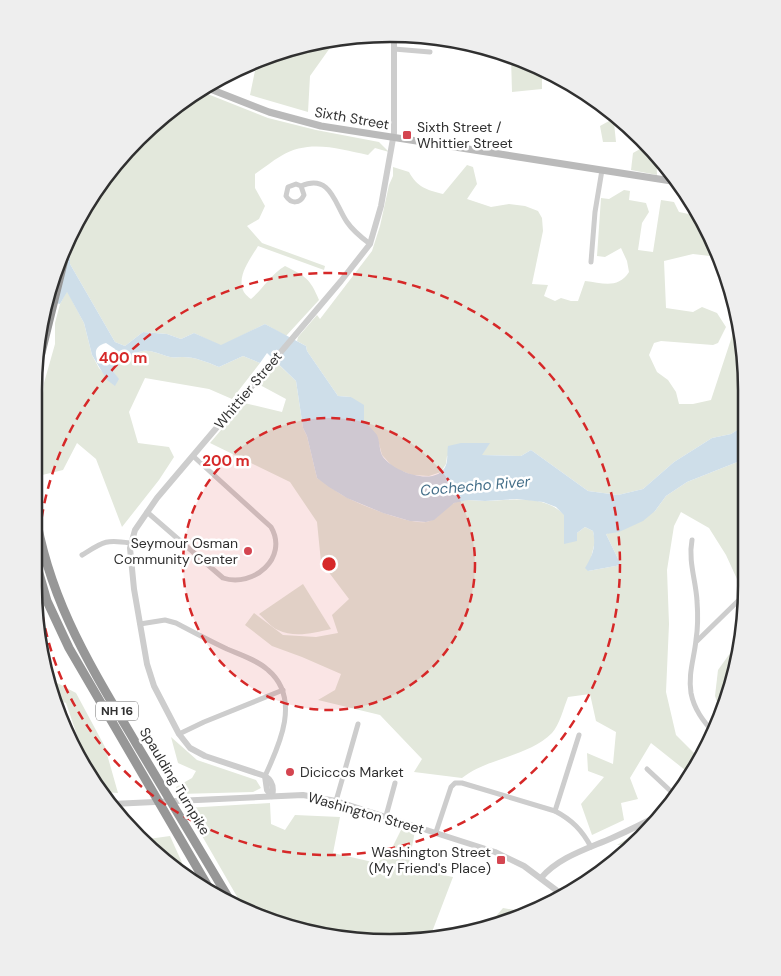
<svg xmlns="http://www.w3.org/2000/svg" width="781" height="976" font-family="'DM Sans',sans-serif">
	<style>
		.green { fill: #e3e8dc }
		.water { fill: #cedee9; fill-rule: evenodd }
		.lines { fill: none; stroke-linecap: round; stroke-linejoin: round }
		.minor { stroke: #cdcdcd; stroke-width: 5 }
		.tertiary { stroke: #cdcdcd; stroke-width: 6 }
		.secondary { stroke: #bababa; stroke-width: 7 }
		.motorway { stroke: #979797; stroke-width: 9 }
		.ring { fill: none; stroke: #d62828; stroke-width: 2.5; stroke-dasharray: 9 6 }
		.poi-dot { fill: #d44550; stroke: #fff; stroke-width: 2 }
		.labels { text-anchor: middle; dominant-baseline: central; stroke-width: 5; stroke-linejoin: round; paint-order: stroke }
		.shield { fill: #fff; stroke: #6e6e6e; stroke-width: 1 }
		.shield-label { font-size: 12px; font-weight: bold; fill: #303030 }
		.street-label { font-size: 14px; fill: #303030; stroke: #fff }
		.poi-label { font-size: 14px; fill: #303030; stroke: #fff; text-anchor: start }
		.water-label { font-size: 15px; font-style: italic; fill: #46708a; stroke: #fff }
		.rim { fill: none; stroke: #303030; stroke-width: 2.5 }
		.centre { fill: #d62828; stroke: #fff; stroke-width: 2.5 }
		.ring-label { font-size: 15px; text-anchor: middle; font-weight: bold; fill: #d62828; stroke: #fff; stroke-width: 5; stroke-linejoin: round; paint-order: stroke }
	</style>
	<rect width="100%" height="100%" fill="#fff"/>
	<!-- green -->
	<g class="green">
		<path d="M337,38L310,76L308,112L250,95L257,61L276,53Z"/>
		<path d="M511,57L542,68V89L512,92Z"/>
		<path d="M200,91L268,118L316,130L379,142L389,152L375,148L368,155C339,149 309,139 281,156C272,161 264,168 255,174V188L265,206L259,219L247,226L262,243L325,266L324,270L258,246C251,258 237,275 243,290C244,293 248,297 251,299C263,289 271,274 285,266C305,276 310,278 319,300L286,336L265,324L221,346L194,333L181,339L167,334L143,332L125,346L115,342L70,264V256L77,232L80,228L90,201L122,155Z"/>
		<path d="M611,110L613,113L616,142H603L600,126L609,121Z"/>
		<path d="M647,145L656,153L657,175L631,170L633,153Z"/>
		<path d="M467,165L473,167L477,184L467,199L491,207L509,204L525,206L538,211L542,218L543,231L532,284L548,285L544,296L555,301L561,298L571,301H578L585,281C603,283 618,289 629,272L627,261L621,248L605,257L597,256L601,198L609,199L624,190L630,191L629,200L646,203L649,212L642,223L638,250L653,252L661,200L674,202L679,212C707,216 707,231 717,254L710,256L693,254L664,261L666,308L693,312L702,307L717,313L726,327L718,343L713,345L661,341L654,343L649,355L657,372L668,380L676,392L679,404H693L711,400L738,318L746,367L745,425L731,434L712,438L674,462L643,489L618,495L588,491L531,450L521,456L481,455L489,443L447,456L446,464L441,472L429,476L412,475L394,468L382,455L377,436L364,421L351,397L338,396L307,351L306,346L297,341L298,337L317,315L320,319L372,251L380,226L389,185L393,176V167L409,172C417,187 427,190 443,194Z"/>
		<path d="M67,291L84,323L92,355L99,368L115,385L118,379L113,371C117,365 121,363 127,359C145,345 151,352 170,357C174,358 178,357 182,357C195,357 207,362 219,367L243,356L260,363L232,399L209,389L145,378L129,412L138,443L169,447L174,457L159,480L122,527L96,459L77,443L63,470L38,476L41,415L44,383L55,344V323L60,304Z"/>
		<path d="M277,363L296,381L303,428L307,436L317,478C327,484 336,492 346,497C361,505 410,525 426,522C438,520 444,508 454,503C463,498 475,501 484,501C513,501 541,493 565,515V526L577,533L585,527L593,531L595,541L588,571L621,565L606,534L655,511L666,496L687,482L745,459L742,590L726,555L709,528L681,512L674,526L667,570L669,624L666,692L676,735L699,758L690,774L651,743L630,778L638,799L621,803L624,820L592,835L581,804L604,777L588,771L587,753L613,764L616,732L596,721L590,694L568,697C564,707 559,726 552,733C528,757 489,757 462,778L414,772L422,759L380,715L318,700L335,690L341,674L302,657L272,646L245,625L254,613L283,635L316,637L338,633L332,615L349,599L321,562L317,522L290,482L210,443L244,403L282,412L286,399L260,385Z"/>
		<path d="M303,584L331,629C314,633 294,638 278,630C271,627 265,619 259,614Z"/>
		<path d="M741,638L740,655L722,716L715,696L718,670Z"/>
		<path d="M46,677L76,693L105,747L118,793L103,792L81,764L78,755L82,750L66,703L55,699Z"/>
		<path d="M171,737L197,760L256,780L261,788L253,792L179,794L176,787L192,778L196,771L178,763Z"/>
		<path d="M270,803L271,824L285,830L295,815L340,817L333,853L377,863L390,852L401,830L415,831L408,868L453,877L432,932L448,935L390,942L298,930L243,907L186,808Z"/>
		<path d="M643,829L645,833L634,844L617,845Z"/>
		<path d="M170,836L188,876L141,840Z"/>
		<path d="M503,908L526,912L485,929Z"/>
	</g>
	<!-- water -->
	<path class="water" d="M70,256V264L115,342L125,346L143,332L167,334L181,339L194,333L221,345L265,324L306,346L307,351L338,396L351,397L364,405V421C368,425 373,430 377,435C380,441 379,451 383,457C394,472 437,488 446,465C448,460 447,451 448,446L461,443H490L482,455L521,456L531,450L588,491L618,495L643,489L674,462L712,438L731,434L745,425V459L687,482L666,496L655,511L643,521L619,532L606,534L621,565L588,571L585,568C593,555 596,546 593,531L585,527L577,533V541L564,544V515L556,507L543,502L517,499L485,501L468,500L454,503L434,520L426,522L410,521L383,513L347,498L329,487L317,478L307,436L303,428L296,381L267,353L260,363L243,356L219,367C207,362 195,357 182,357C178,357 174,358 170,357C151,352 145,345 127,359C121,363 117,365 113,371L119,379L115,386L107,380L92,355L84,323L67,292L60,304L48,301L53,276L61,257ZM106,343L115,349L113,358L106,365L98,362C94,352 95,346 106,343Z"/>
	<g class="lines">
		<!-- minor -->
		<g class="minor">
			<path d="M394,49L430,52"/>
			<path d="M301,186L296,184L288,187L286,196C291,204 300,204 304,195L301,186C331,173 335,205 347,222C353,231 362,238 370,244"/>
			<path d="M591,262L595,212L602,170"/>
			<path d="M147,512L223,578C253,588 289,558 271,527L193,456"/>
			<path d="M692,540C688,561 696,581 697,601C698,614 698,627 696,640C694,659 688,674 691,693C694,709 703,721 714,733"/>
			<path d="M82,555C103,542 105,539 130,543"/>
			<path d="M140,624L165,620L176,623C193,632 210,641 227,649C241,655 257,660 268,670C301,698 280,744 265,776"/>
			<path d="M697,641L739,600"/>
			<path d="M179,734L204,722L283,690"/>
			<path d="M647,769L677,797"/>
			<path d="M336,801L358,724"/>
			<path d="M555,811L579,735"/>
			<path d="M386,816L395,783"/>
			<path d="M436,832L451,787L455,783H462L555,811C572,820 582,830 591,847"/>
		</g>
		<!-- tertiary -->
		<g class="tertiary">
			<path d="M265,776L267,790L272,796"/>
			<path d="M272,796C274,788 273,781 265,776L205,756L190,748L179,734L154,686L147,664L134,589L130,548L135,530L157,498L341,281L370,244L381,206L394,133V35"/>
			<path d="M112,804L303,795L336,801L495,852L524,866L564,896"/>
			<path d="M541,878C559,857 587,849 612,838C630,830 648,821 665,812"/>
		</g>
		<!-- secondary -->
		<path class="secondary" d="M205,87L269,112L321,126L678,182"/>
		<!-- motorway -->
		<g class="motorway">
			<path d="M34,389L40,357L68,243"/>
			<path d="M34,505C47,598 91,667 137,745C169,798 200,850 231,902"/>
			<path d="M34,556L47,601L69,648L213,895"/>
		</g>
	</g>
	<!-- distance rings -->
	<circle cx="329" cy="564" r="146" fill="#d62828" fill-opacity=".12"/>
	<g class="ring">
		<circle cx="329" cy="564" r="146"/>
		<circle cx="329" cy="564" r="291"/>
	</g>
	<!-- markers -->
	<g class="poi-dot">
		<rect x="402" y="130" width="10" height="10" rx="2.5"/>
		<circle cx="248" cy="551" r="5"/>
		<circle cx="290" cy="772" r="5"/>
		<rect x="496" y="855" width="10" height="10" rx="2.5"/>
	</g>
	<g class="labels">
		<!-- shield labels -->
		<rect class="shield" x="96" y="701.5" width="42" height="19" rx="4"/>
		<g class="shield-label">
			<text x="117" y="711">NH 16</text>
		</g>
		<!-- street labels -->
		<g class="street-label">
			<text transform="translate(352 118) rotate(10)">Sixth Street</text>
			<text transform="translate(248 390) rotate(-50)">Whittier Street</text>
			<text transform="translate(175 781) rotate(59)">Spaulding Turnpike</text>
			<text transform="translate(366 813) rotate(16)">Washington Street</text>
		</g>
		<!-- poi labels -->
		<g class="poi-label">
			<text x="417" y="127">Sixth Street /<tspan x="417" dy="16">Whittier Street</tspan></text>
			<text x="238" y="543" text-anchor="end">Seymour Osman<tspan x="238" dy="16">Community Center</tspan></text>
			<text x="300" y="772">Diciccos Market</text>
			<text x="491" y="852" text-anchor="end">Washington Street<tspan x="491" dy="16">(My Friend's Place)</tspan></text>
		</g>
		<!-- water labels -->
		<g class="water-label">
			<text transform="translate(475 486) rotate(-5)">Cochecho River</text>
		</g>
	</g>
	<!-- crop -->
	<path d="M0 0H781V976H0ZM390 42H390A348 348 0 0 1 738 390V586A348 348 0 0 1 390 934H390A348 348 0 0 1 42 586V390A348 348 0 0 1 390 42Z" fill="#eee" fill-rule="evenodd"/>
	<path class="rim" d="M390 42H390A348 348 0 0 1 738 390V586A348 348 0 0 1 390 934H390A348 348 0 0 1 42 586V390A348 348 0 0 1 390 42Z"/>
	<circle cx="329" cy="564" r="8" class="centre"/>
	<g class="ring-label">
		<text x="123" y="363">400 m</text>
		<text x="226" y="466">200 m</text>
	</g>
</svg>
